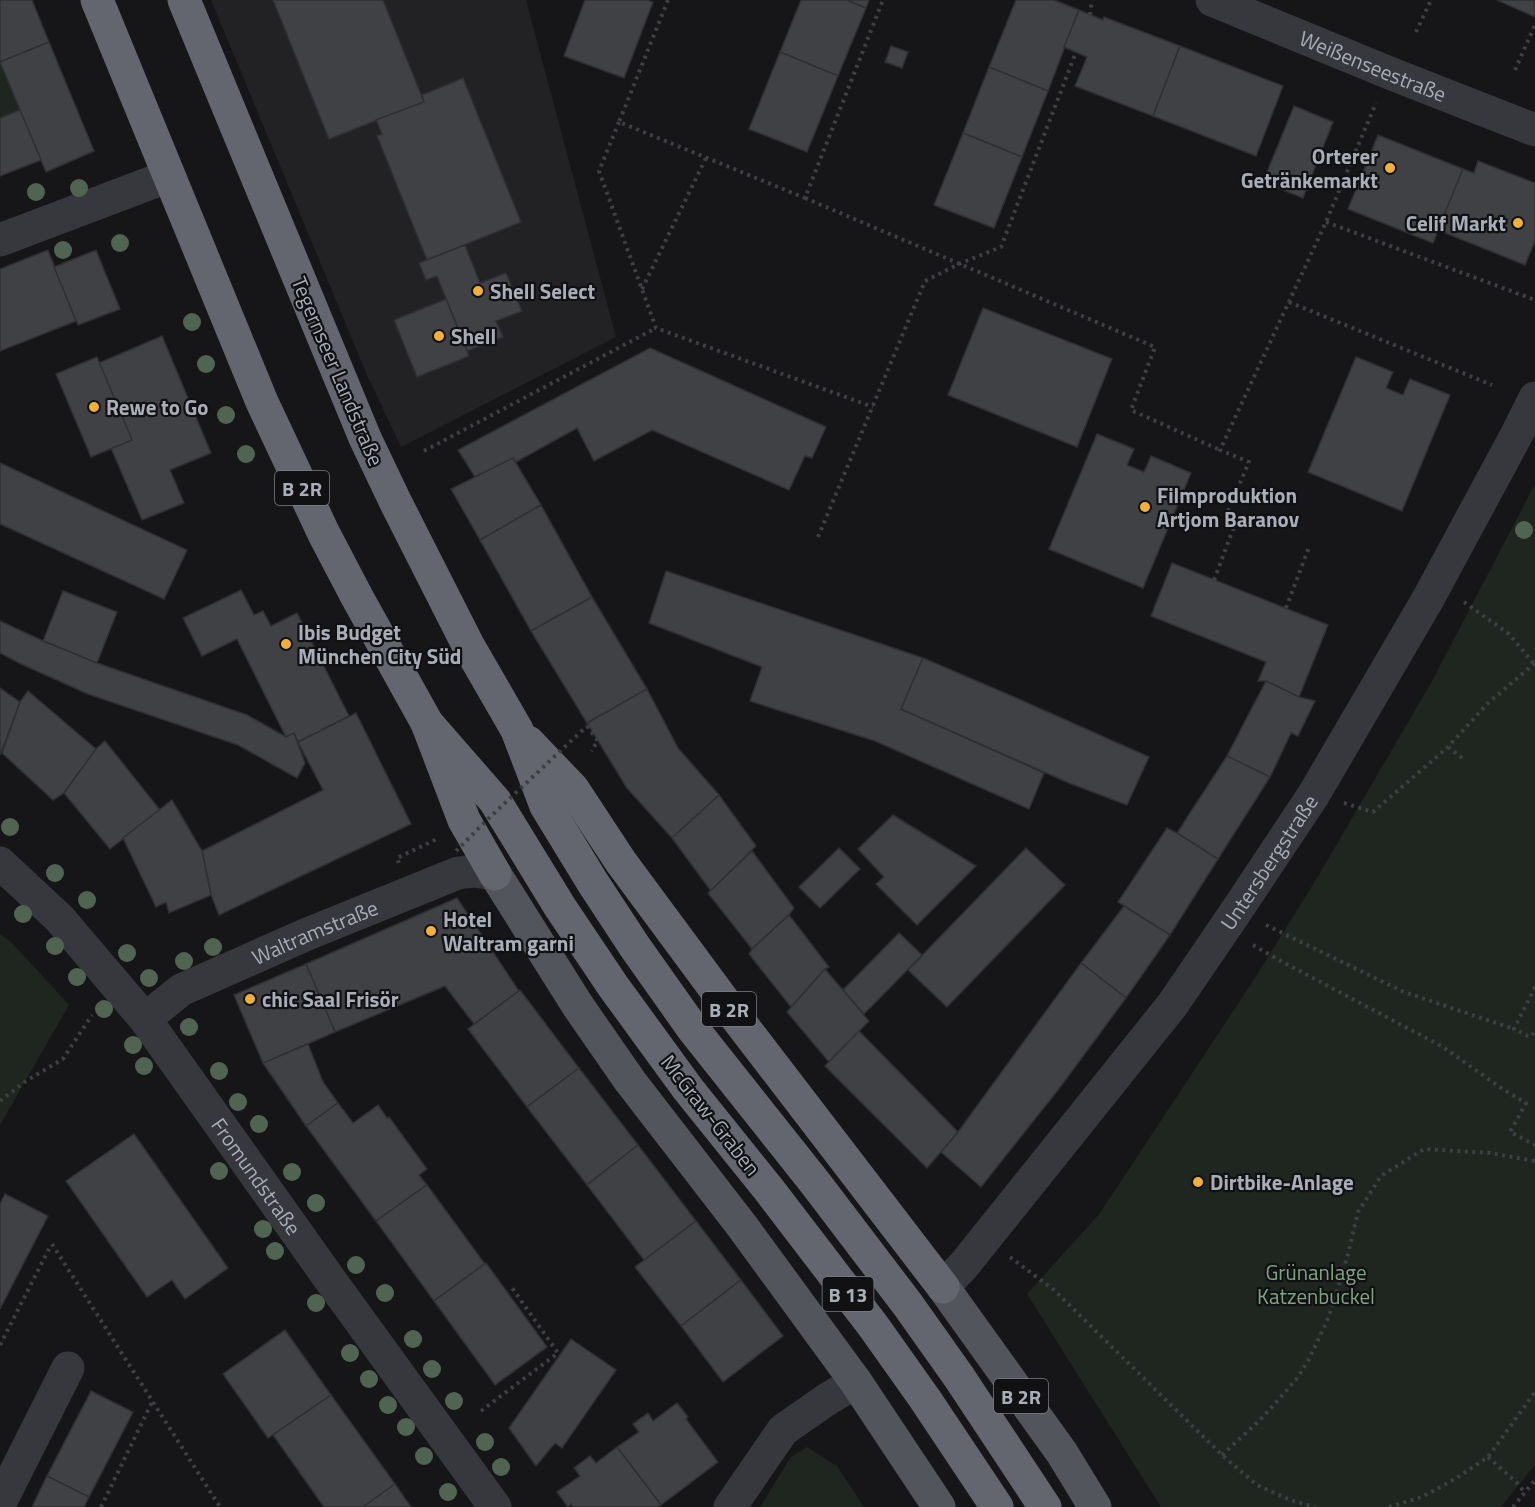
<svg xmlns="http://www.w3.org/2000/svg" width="1535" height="1507" font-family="'Titillium Web',sans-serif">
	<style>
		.built { fill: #222225 }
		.green { fill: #1e261f }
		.building { fill: #404145; stroke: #303034; stroke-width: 1.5 }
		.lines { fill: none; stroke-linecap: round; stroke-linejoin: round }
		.path { stroke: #3d3f44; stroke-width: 4; stroke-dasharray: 3 4.5; stroke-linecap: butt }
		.minor { stroke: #37383d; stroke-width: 33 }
		.major { stroke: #53555c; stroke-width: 33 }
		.highway { stroke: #63666e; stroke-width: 33 }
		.path-bridge { stroke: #3d3f44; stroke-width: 4; stroke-dasharray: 3 4.5; stroke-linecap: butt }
		.tree { fill: #506452 }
		.poi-dot { fill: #f2b134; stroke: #111113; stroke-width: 2 }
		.labels { text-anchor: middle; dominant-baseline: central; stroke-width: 4.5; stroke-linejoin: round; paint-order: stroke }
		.shield { fill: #111113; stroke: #7b7e86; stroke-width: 1.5 }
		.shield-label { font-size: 20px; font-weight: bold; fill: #a8adb8 }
		.street-label { font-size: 21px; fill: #a8adb8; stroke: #111113 }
		.poi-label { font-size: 21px; font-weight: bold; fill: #a8adb8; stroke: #111113; text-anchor: start }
		.park-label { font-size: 21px; fill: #7fa381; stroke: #111113 }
	</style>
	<rect width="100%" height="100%" fill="#161618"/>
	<!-- built -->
	<path class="built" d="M211,0H526L616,337L401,447L367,375Z"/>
	<!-- green -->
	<g class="green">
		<path d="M0,61L20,110L0,118Z"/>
		<path d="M1535,484V1465L1501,1507H1161L1027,1294L1100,1213L1253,981L1317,878L1431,683Z"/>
		<path d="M0,934L12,943L69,1005L0,1125Z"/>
		<path d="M807,1447L837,1466L864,1507H760L791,1457Z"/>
	</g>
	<!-- building -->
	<g class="building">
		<path d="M0,0H32L49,42L0,62Z"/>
		<path d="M273,0H383L424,102L329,139Z"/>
		<path d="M585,0H647L653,2L624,78L564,56Z"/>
		<path d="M801,0H847L866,8L838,76L780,52Z"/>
		<path d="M847,0H869L866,8Z"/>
		<path d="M1016,0H1054L1079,10L1048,91L989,67Z"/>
		<path d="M1497,0H1535V17Z"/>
		<path d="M1079,10L1103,20L1104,17L1180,46L1153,116L1075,86L1087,57L1064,47Z"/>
		<path d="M49,42L94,151L46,172L0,62Z"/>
		<path d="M891,46L908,52L902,68L885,62Z"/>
		<path d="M1180,46L1283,86L1256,156L1153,116Z"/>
		<path d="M780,52L838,76L807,152L749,129Z"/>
		<path d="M989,67L1048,91L1022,157L963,133Z"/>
		<path d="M463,78L521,222L427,260L377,136L382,134L376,120L424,102L422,95Z"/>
		<path d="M1294,106L1333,122L1303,198L1263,182Z"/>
		<path d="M20,110L41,160L0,176V118Z"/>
		<path d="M963,133L1022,157L994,228L934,205Z"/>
		<path d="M1378,135L1463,169L1433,243L1348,209Z"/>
		<path d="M1478,161L1535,183V241L1525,265L1438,230L1463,169L1474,173Z"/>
		<path d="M465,245L480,283L506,273L522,311L496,321L503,337L467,351L437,276L426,280L419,263Z"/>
		<path d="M48,250L76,321L0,351V269Z"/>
		<path d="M96,250L120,309L78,325L54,267Z"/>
		<path d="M446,299L469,356L417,377L394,320Z"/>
		<path d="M983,308L1112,359L1077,447L948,395Z"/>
		<path d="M162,336L211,453L170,470L184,503L142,520L111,448L132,440L99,363Z"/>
		<path d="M650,348L826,427L812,458L805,456L789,490L652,430L594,461L577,428L516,462L513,458L475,477L458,450Z"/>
		<path d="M97,357L132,440L91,457L56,374Z"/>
		<path d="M1356,357L1393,372L1386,388L1403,395L1410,379L1450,395L1402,511L1308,472Z"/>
		<path d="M1097,434L1134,449L1127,465L1144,472L1151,456L1191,473L1143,588L1049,549Z"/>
		<path d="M513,458L541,505L480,540L451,489Z"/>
		<path d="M0,463L187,550L164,599L0,524Z"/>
		<path d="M541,505L592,597L531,631L480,540Z"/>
		<path d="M1172,563L1328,625L1299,697L1266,681H1258L1266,662L1151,616Z"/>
		<path d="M666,571L923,658L901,709L1044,773L1029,809L875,741L750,701L762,667L649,623Z"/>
		<path d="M241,590L254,615L263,611L271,626L297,613L349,716L298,742L294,733L286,737L237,639L202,656L183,618Z"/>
		<path d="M63,591L117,612L97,663L43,641Z"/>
		<path d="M592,597L647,689L587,723L531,631Z"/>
		<path d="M0,621L43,641L97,663L247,715L286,737L294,733L305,763L297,778L238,745L88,694L19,663L0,653Z"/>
		<path d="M923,658L1014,697L1149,757L1127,805L1069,783L901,709Z"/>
		<path d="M1266,681L1299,697L1315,701L1298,736L1291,733L1270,777L1227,756Z"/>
		<path d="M0,688L20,702L0,755Z"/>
		<path d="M647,689L678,748L719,795L672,838L627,788L587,723Z"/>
		<path d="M28,691L96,749L64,793L53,800L2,753L20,702Z"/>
		<path d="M356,713L411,824L219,915L211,895L202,851L323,790L298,742Z"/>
		<path d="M105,741L160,810L110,849L64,793L96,749Z"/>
		<path d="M1227,756L1270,777L1218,859L1177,833Z"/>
		<path d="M719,795L756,846L711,891L672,838Z"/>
		<path d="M172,800L202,851L211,895L169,913L166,902L156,907L123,838Z"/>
		<path d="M893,815L976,866L917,925L876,884L884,877L858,849Z"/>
		<path d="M1167,828L1177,833L1218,859L1170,935L1118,902Z"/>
		<path d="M839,848L860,869L820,908L799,887Z"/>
		<path d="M1026,848L1065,885L947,1007L908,970Z"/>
		<path d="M752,851L794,908L789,915L752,949L708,893Z"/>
		<path d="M457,898L519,991L474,1024L445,986L335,1032L306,964Z"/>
		<path d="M1124,906L1170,935L1126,998L1081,963Z"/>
		<path d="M789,915L829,967L825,969L791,1007L749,954L752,949Z"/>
		<path d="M899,933L922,955L864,1014L843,990Z"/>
		<path d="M1081,963L1126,998L1058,1090L981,1187L941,1152L958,1132Z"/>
		<path d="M306,964L335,1032L263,1063L234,995Z"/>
		<path d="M825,969L869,1021L829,1062L787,1012Z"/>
		<path d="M520,990L579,1068L527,1107L468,1029Z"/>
		<path d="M859,1031L958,1132L927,1168L825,1066Z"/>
		<path d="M308,1044L323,1082L338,1103L306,1126L263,1063Z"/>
		<path d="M579,1068L638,1145L587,1185L527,1107Z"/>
		<path d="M338,1103L353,1123L378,1105L387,1118L389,1117L427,1169L419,1175L427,1185L376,1221L306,1126Z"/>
		<path d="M134,1134L228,1268L185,1299L172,1280L147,1297L66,1181Z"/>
		<path d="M638,1145L696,1221L644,1260L587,1185Z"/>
		<path d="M427,1185L485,1264L434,1301L376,1221Z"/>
		<path d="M5,1194L48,1216L0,1309V1204Z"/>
		<path d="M696,1221L741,1280L681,1326L635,1267Z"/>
		<path d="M486,1263L547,1347L495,1385L434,1301Z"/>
		<path d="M741,1280L783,1336L723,1382L681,1326Z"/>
		<path d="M285,1330L331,1395L268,1438L223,1374Z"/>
		<path d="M571,1339L616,1370L562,1448L555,1443L536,1466L509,1428Z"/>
		<path d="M91,1391L133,1412L89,1497L47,1476Z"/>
		<path d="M331,1395L395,1484L363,1507H324L273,1435Z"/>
		<path d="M677,1403L688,1417L686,1419L718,1462L661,1505L617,1447L639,1432L633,1424L648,1413L653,1421Z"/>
		<path d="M617,1447L661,1505L657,1507H573L571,1504L568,1507L557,1492L580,1476L574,1468L590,1456L596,1463Z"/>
		<path d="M47,1476L89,1497L84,1507H32Z"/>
		<path d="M395,1484L411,1507H363Z"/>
	</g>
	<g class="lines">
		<!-- path -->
		<g class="path">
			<path d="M668,0L619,122L805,198L883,0"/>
			<path d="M1090,15L1092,0"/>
			<path d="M1416,32L1431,0"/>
			<path d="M1515,70L1535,25"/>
			<path d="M619,122L599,171L656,328L873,407"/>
			<path d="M805,198L1155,347L1131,410L1220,450"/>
			<path d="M1326,222L1535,300"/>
			<path d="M642,289L706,158"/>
			<path d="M1289,302L1492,385"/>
			<path d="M424,451L656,328"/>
			<path d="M1228,511L1249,462L1220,450L1326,222L1376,103"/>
			<path d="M818,537L925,281L959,264L1001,247L1076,52"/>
			<path d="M1214,580L1238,516"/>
			<path d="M1464,602L1509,634L1534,664"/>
			<path d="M1286,608L1309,547"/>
			<path d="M587,726L598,741L591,751"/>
			<path d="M1448,747L1462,758"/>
			<path d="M1344,803L1373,812L1448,747L1487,704L1535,663"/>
			<path d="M399,863L397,858L437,839"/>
			<path d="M1266,925L1404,992L1514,1029"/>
			<path d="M1253,945L1277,959L1443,1047L1504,1090L1526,1103L1510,1132L1535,1145"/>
			<path d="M1535,987L1514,1029L1530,1037L1535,1031"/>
			<path d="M0,1101L26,1081L63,1059L92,1015"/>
			<path d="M52,1244L220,1507"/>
			<path d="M1010,1257L1054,1290L1222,1455L1257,1485L1290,1500L1315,1507"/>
			<path d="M0,1345L51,1245"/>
			<path d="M481,1411L558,1353L510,1285"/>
			<path d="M1222,1455L1260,1420L1280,1398L1298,1377L1308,1361L1327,1321L1335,1298L1348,1254L1358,1212L1381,1176L1424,1149L1490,1153L1535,1161"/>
			<path d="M1488,1457L1517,1483L1525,1493"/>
			<path d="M101,1507L152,1402"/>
			<path d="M1389,1507L1422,1497L1455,1479L1488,1457L1535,1392"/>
			<path d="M1513,1507L1535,1480"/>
		</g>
		<!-- minor -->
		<g class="minor">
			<path id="s1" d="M1212,0L1392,74L1535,130"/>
			<path d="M0,240L169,176"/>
			<path id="s2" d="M0,863L59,918L145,1019L331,1281L495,1507"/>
			<path id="s3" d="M145,1019L181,990L305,935L458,873L474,871L495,874"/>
			<path id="s4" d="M943,1287L964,1265L1173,1004L1237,910L1314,794L1428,599L1518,432L1535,398"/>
			<path d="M0,1503L68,1368"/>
			<path d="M730,1507L783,1430L826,1400L856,1382"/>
		</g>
		<!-- major -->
		<g class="major">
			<path d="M495,874L578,1006L630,1081L742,1226L856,1382L939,1507"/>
			<path d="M943,1287L1062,1453L1095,1507"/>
		</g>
		<!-- highway -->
		<g class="highway">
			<path d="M97,0L262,402L324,534L357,597L427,723L464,820L495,874"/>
			<path d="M184,0L365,438L396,503L468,645L517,730L546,806L593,883L635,947L693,1029L816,1184L908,1305L959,1377L1045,1507"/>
			<path d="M427,723L495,801L560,907L613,986L688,1089L770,1191L874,1327L925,1399L997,1507"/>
			<path d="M528,742L573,789L621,862L726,1004L943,1287"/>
		</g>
		<!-- path-bridge -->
		<path class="path-bridge" d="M456,851L490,817L587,726"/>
	</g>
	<!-- trees -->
	<g class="tree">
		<circle cx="79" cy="188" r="9"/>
		<circle cx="36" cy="192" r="9"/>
		<circle cx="120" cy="243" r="9"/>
		<circle cx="63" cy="250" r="9"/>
		<circle cx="192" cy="322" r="9"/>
		<circle cx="206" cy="364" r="9"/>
		<circle cx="226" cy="415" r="9"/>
		<circle cx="246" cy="454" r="9"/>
		<circle cx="1524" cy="530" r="9"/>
		<circle cx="10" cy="827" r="9"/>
		<circle cx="55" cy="873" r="9"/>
		<circle cx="87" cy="900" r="9"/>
		<circle cx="23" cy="914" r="9"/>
		<circle cx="55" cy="946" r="9"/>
		<circle cx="213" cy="947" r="9"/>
		<circle cx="127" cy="953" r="9"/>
		<circle cx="184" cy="961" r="9"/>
		<circle cx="77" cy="977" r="9"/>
		<circle cx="149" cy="978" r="9"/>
		<circle cx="104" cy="1009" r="9"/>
		<circle cx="189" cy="1027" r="9"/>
		<circle cx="133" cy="1045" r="9"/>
		<circle cx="144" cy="1066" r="9"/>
		<circle cx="219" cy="1071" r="9"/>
		<circle cx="238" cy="1102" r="9"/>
		<circle cx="259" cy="1124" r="9"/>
		<circle cx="219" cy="1171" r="9"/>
		<circle cx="292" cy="1172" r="9"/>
		<circle cx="316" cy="1203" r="9"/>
		<circle cx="263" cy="1229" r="9"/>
		<circle cx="275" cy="1251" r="9"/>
		<circle cx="356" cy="1265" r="9"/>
		<circle cx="385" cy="1293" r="9"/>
		<circle cx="316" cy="1303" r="9"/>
		<circle cx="413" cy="1339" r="9"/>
		<circle cx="350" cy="1353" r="9"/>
		<circle cx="432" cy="1369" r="9"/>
		<circle cx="369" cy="1379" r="9"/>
		<circle cx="454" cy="1401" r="9"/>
		<circle cx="388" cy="1405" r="9"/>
		<circle cx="406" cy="1427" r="9"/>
		<circle cx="485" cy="1442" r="9"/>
		<circle cx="424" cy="1456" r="9"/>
		<circle cx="501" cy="1467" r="9"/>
		<circle cx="448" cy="1492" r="9"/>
	</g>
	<!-- markers -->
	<g class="poi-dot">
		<circle cx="1390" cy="168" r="6"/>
		<circle cx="1518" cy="223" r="6"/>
		<circle cx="478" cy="291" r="6"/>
		<circle cx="439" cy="336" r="6"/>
		<circle cx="94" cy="407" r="6"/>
		<circle cx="1145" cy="507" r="6"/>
		<circle cx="286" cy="644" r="6"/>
		<circle cx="431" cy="931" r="6"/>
		<circle cx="250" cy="999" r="6"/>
		<circle cx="1198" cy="1182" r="6"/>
	</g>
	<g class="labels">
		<!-- shield labels -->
		<g class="shield">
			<rect x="275" y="471" width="54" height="34" rx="4.5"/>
			<rect x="702" y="992" width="54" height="34" rx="4.5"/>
			<rect x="822.5" y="1277" width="51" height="34" rx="4.5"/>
			<rect x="994" y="1379" width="54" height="34" rx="4.5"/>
		</g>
		<g class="shield-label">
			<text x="302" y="488">B 2R</text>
			<text x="729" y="1009">B 2R</text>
			<text x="848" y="1294">B 13</text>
			<text x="1021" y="1396">B 2R</text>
		</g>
		<!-- street labels -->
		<g class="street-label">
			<text stroke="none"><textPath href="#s1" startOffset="174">Weißenseestraße</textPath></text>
			<text transform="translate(338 371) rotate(67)">Tegernseer Landstraße</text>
			<text stroke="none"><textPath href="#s4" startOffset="536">Untersbergstraße</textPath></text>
			<text stroke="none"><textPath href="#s3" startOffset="192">Waltramstraße</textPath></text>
			<text transform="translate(711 1115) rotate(52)">McGraw-Graben</text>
			<text stroke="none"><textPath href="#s2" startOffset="406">Fromundstraße</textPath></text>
		</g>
		<!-- poi labels -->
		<g class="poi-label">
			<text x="1378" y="156" text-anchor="end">Orterer<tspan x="1378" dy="24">Getränkemarkt</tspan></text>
			<text x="1506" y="223" text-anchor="end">Celif Markt</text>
			<text x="490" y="291">Shell Select</text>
			<text x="451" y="336">Shell</text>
			<text x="106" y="407">Rewe to Go</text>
			<text x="1157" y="495">Filmproduktion<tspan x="1157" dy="24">Artjom Baranov</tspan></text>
			<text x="298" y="632">Ibis Budget<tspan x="298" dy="24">München City Süd</tspan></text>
			<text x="443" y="919">Hotel<tspan x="443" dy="24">Waltram garni</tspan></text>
			<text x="262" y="999">chic Saal Frisör</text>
			<text x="1210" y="1182">Dirtbike-Anlage</text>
		</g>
		<!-- park labels -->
		<g class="park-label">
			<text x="1316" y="1272">Grünanlage<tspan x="1316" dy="24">Katzenbuckel</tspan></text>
		</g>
	</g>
</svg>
